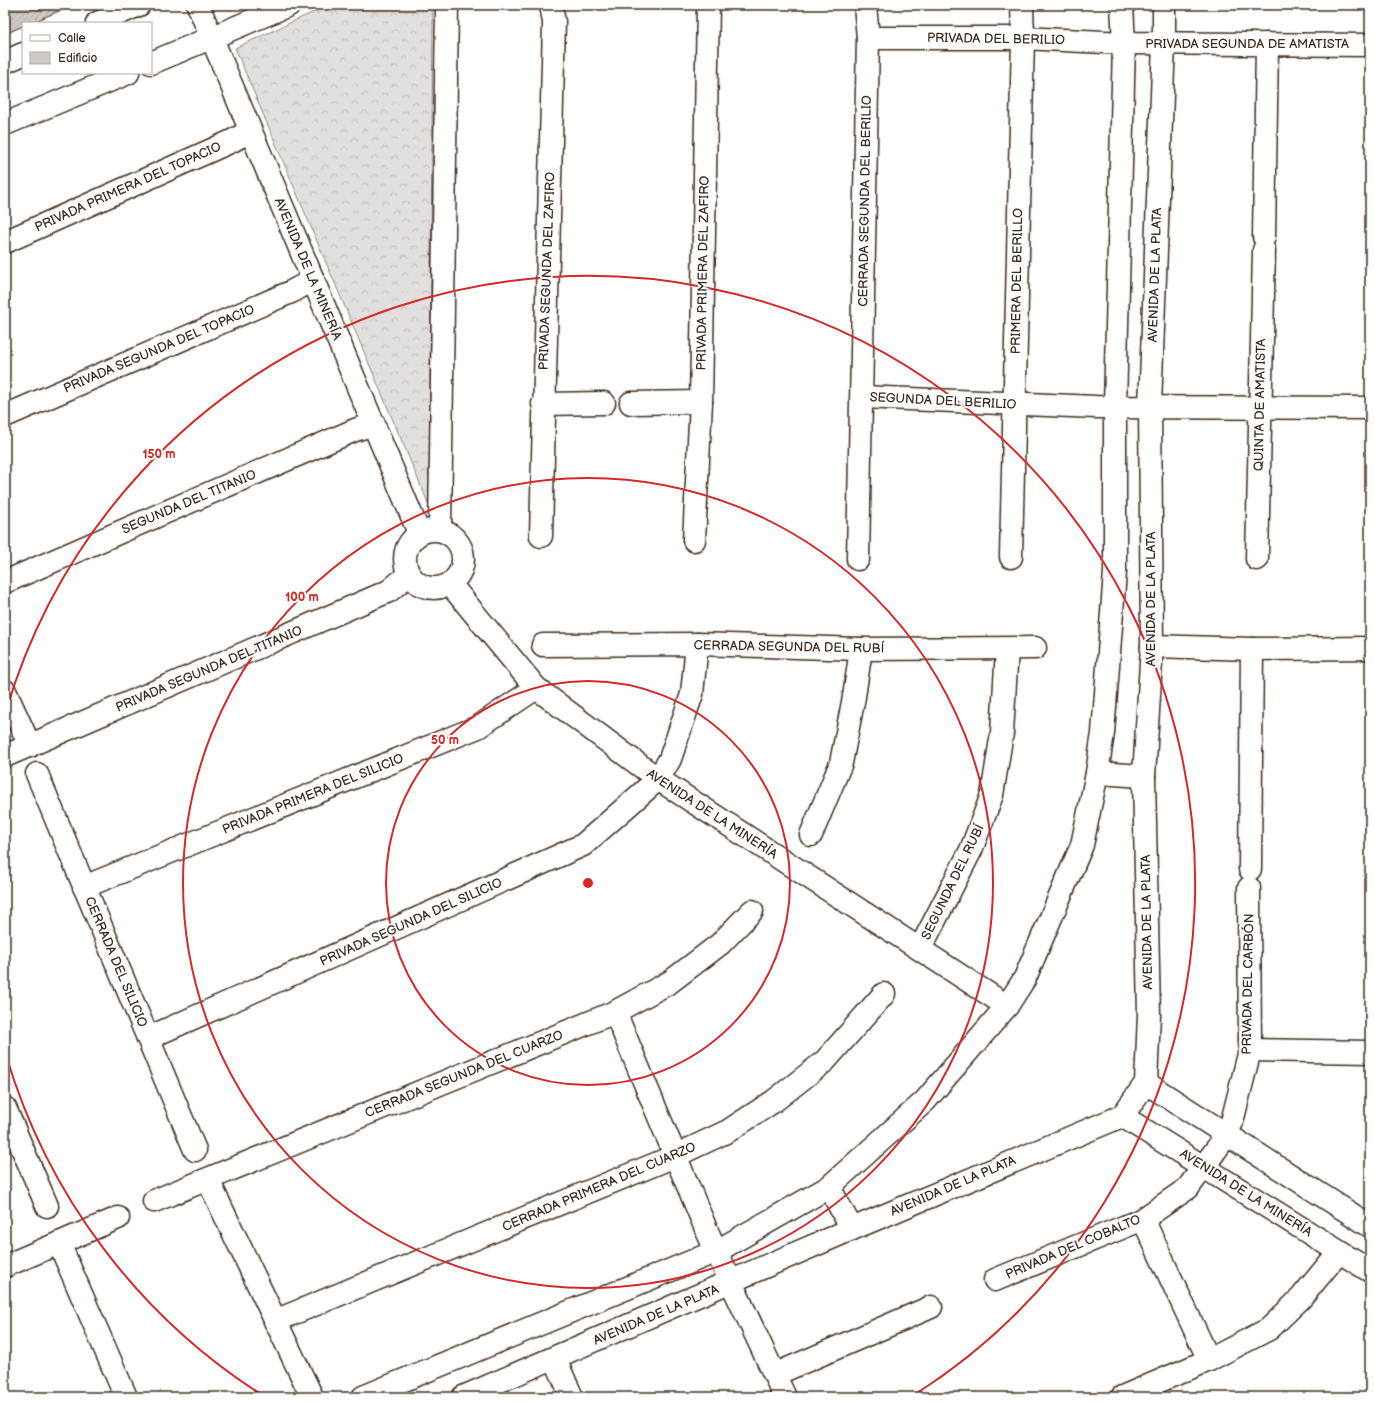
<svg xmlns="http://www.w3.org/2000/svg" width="1375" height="1402" font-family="'Balsamiq Sans',sans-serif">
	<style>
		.forest { fill: url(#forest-crowns); stroke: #8e857e }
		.building { fill: url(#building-hatch); stroke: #3b2a1e }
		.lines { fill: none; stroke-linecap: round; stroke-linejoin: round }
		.street-casing { stroke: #3b2a1e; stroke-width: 25 }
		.secondary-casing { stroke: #3b2a1e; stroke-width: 25 }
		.street { stroke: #fff; stroke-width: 22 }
		.secondary { stroke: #fff; stroke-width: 22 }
		.ring { fill: none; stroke: #d62828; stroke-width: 2 }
		.labels { text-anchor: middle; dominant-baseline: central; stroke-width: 4; stroke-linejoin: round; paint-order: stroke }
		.street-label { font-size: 13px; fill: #3b2a1e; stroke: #fff }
		.centre { fill: #d62828; stroke: #fff; stroke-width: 2 }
		.ring-label { font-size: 12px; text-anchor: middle; font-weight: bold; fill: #d62828; stroke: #fff; stroke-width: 4; stroke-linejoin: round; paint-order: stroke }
	</style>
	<defs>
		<pattern id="forest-crowns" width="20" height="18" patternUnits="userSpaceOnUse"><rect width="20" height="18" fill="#e2e0de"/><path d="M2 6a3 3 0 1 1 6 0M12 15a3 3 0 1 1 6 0" fill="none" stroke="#c3c0be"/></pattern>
		<pattern id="building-hatch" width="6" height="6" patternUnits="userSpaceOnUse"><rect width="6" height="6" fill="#cfcac7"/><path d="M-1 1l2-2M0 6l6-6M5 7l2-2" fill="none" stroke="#b3aeaa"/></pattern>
	</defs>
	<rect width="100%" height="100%" fill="#fff"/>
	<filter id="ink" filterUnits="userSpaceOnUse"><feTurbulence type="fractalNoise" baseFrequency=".025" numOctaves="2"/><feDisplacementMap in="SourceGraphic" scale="8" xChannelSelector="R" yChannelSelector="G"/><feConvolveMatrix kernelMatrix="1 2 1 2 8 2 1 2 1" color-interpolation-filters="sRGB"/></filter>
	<g filter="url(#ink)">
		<!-- forest -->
		<path class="forest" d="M329,5H431L433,10L429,505L235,48Z"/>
		<!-- building -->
		<path class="building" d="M5,5H73L31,23H23V26L5,34Z"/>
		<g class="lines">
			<!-- street casing -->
			<g class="street-casing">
				<g id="street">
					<path d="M198,5L419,533"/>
					<path d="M868,38H1023L1124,43L1370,45"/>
					<path d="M1264,237L1267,44"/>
					<path d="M5,242L232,141L250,131"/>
					<path d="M862,397L1096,407L1370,408"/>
					<path d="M631,403L701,402"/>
					<path d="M543,404L604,403"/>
					<path d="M5,416L291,292L313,280"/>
					<circle cx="434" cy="559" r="29"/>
					<path d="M440,530L447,5"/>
					<path d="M541,536L554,22L551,5"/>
					<path d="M694,540L701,402L708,5"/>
					<path d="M1011,557L1023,38L1022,5"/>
					<path d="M858,559L868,38L865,5"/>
					<path d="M1257,559L1264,250"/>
					<path d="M5,582L355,430L374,424"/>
					<path d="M450,584L536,688L658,779L1007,1006"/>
					<path d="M543,645L697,644L861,649L1035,648"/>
					<path d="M1152,646L1252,649L1370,648"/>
					<path d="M5,691L30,746"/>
					<path d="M5,756L389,591L408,575"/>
					<path d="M37,774L195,1150"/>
					<path d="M811,835L841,763L854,697L861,649"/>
					<path d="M1250,869L1252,649"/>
					<path d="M84,887L478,727L536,688"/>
					<path d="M920,949L971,850L992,795L1002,733L1007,649"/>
					<path d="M615,1012L706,1229L785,1397"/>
					<path d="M148,1038L583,845L658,779L670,759L692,694L697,644"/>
					<path d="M1250,1050L1370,1052"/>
					<path d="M1146,1083L1370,1226"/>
					<path d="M5,1108L47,1206"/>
					<path d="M1122,1116L1370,1271"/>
					<path d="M208,1180L312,1397"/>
					<path d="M154,1201L615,1012L670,982L720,944L752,911"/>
					<path d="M1143,1219L1209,1360"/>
					<path d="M59,1243L126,1397"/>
					<path d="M5,1266L118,1218"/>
					<path d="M995,1280L1143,1219L1188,1188L1226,1136L1232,1122L1250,1050L1249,888"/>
					<path d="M275,1321L675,1156L728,1131L774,1101L825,1061L884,994"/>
					<path d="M555,1359L572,1397"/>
					<path d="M776,1374L931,1307"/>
					<path d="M1122,1397L1209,1360L1269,1329L1301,1298L1339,1252"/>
				</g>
			</g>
			<!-- secondary casing -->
			<g class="secondary-casing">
				<g id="secondary">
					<path d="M97,23L139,5"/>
					<path d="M5,62L23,54"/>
					<path d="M151,63L289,5"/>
					<path d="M5,124L128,73"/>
					<path d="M1097,773L1144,776"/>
					<path d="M829,1187L852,1229"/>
					<path d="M363,1397L717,1251L829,1187L925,1101L1007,1006L1025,978L1082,845L1097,773L1103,733L1115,572V407L1124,43L1122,5"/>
					<path d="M463,1397L852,1229L1122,1116L1146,1083L1149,1015L1144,776L1152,646L1150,406L1164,43V5"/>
				</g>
			</g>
			<!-- street -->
			<use href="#street" class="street"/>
			<!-- secondary -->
			<use href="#secondary" class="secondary"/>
		</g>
	</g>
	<!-- distance rings -->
	<g class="ring">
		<circle cx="588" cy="883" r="202"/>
		<circle cx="588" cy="883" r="405"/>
		<path d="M262 1395A607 607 0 0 1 6 1055M6 711A607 607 0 1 1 914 1395"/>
	</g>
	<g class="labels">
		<!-- street labels -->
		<g class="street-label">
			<text transform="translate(996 39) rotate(1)">PRIVADA DEL BERILIO</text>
			<text x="1247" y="44">PRIVADA SEGUNDA DE AMATISTA</text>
			<text transform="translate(128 187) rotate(-24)">PRIVADA PRIMERA DEL TOPACIO</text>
			<text transform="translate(865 201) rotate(-89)">CERRADA SEGUNDA DEL BERILIO</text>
			<text transform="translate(308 269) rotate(67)">AVENIDA DE LA MINERÍA</text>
			<text transform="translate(547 271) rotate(-88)">PRIVADA SEGUNDA DEL ZAFIRO</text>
			<text transform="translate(703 273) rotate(-89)">PRIVADA PRIMERA DEL ZAFIRO</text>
			<text transform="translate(1155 275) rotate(-88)">AVENIDA DE LA PLATA</text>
			<text transform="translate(1017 281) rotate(-89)">PRIMERA DEL BERILLO</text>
			<text transform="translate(159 349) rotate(-23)">PRIVADA SEGUNDA DEL TOPACIO</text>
			<text transform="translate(943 401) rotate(3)">SEGUNDA DEL BERILIO</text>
			<text transform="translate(1260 405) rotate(-89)">QUINTA DE AMATISTA</text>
			<text transform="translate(189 502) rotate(-23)">SEGUNDA DEL TITANIO</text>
			<text transform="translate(1151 599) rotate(-90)">AVENIDA DE LA PLATA</text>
			<text transform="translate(789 647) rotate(1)">CERRADA SEGUNDA DEL RUBÍ</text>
			<text transform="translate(209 669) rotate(-23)">PRIVADA SEGUNDA DEL TITANIO</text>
			<text transform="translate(313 794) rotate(-22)">PRIVADA PRIMERA DEL SILICIO</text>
			<text transform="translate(712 814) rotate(33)">AVENIDA DE LA MINERÍA</text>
			<text transform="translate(953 882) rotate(-64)">SEGUNDA DEL RUBÍ</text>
			<text transform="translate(411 922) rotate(-24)">PRIVADA SEGUNDA DEL SILICIO</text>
			<text transform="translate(1147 922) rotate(-91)">AVENIDA DE LA PLATA</text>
			<text transform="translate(116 962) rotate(67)">CERRADA DEL SILICIO</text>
			<text transform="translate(1248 984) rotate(-89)">PRIVADA DEL CARBÓN</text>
			<text transform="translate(464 1074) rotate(-22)">CERRADA SEGUNDA DEL CUARZO</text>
			<text transform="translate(953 1186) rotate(-23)">AVENIDA DE LA PLATA</text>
			<text transform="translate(599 1187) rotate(-23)">CERRADA PRIMERA DEL CUARZO</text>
			<text transform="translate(1246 1193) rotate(32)">AVENIDA DE LA MINERÍA</text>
			<text transform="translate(1073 1247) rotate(-23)">PRIVADA DEL COBALTO</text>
			<text transform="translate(656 1315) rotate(-23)">AVENIDA DE LA PLATA</text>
		</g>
	</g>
	<circle cx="588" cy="883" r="6" class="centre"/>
	<g class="ring-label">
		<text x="159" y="458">150 m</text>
		<text x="302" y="601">100 m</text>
		<text x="445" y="744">50 m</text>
	</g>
	<!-- margin -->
	<rect width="1375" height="1402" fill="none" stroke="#fff" stroke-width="20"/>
	<rect x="10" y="10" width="1355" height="1382" fill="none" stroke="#3b2a1e" stroke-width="1.5" filter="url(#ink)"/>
	<!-- legend -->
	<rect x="22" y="22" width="130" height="52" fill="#ffffff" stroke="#b1aaa5"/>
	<rect x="30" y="35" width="20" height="6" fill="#ffffff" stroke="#b1aaa5"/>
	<text x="58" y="42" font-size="12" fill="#3b2a1e">Calle</text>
	<rect x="30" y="52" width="20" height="12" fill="#cfcac7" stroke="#b1aaa5"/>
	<text x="58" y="62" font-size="12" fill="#3b2a1e">Edificio</text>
</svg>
